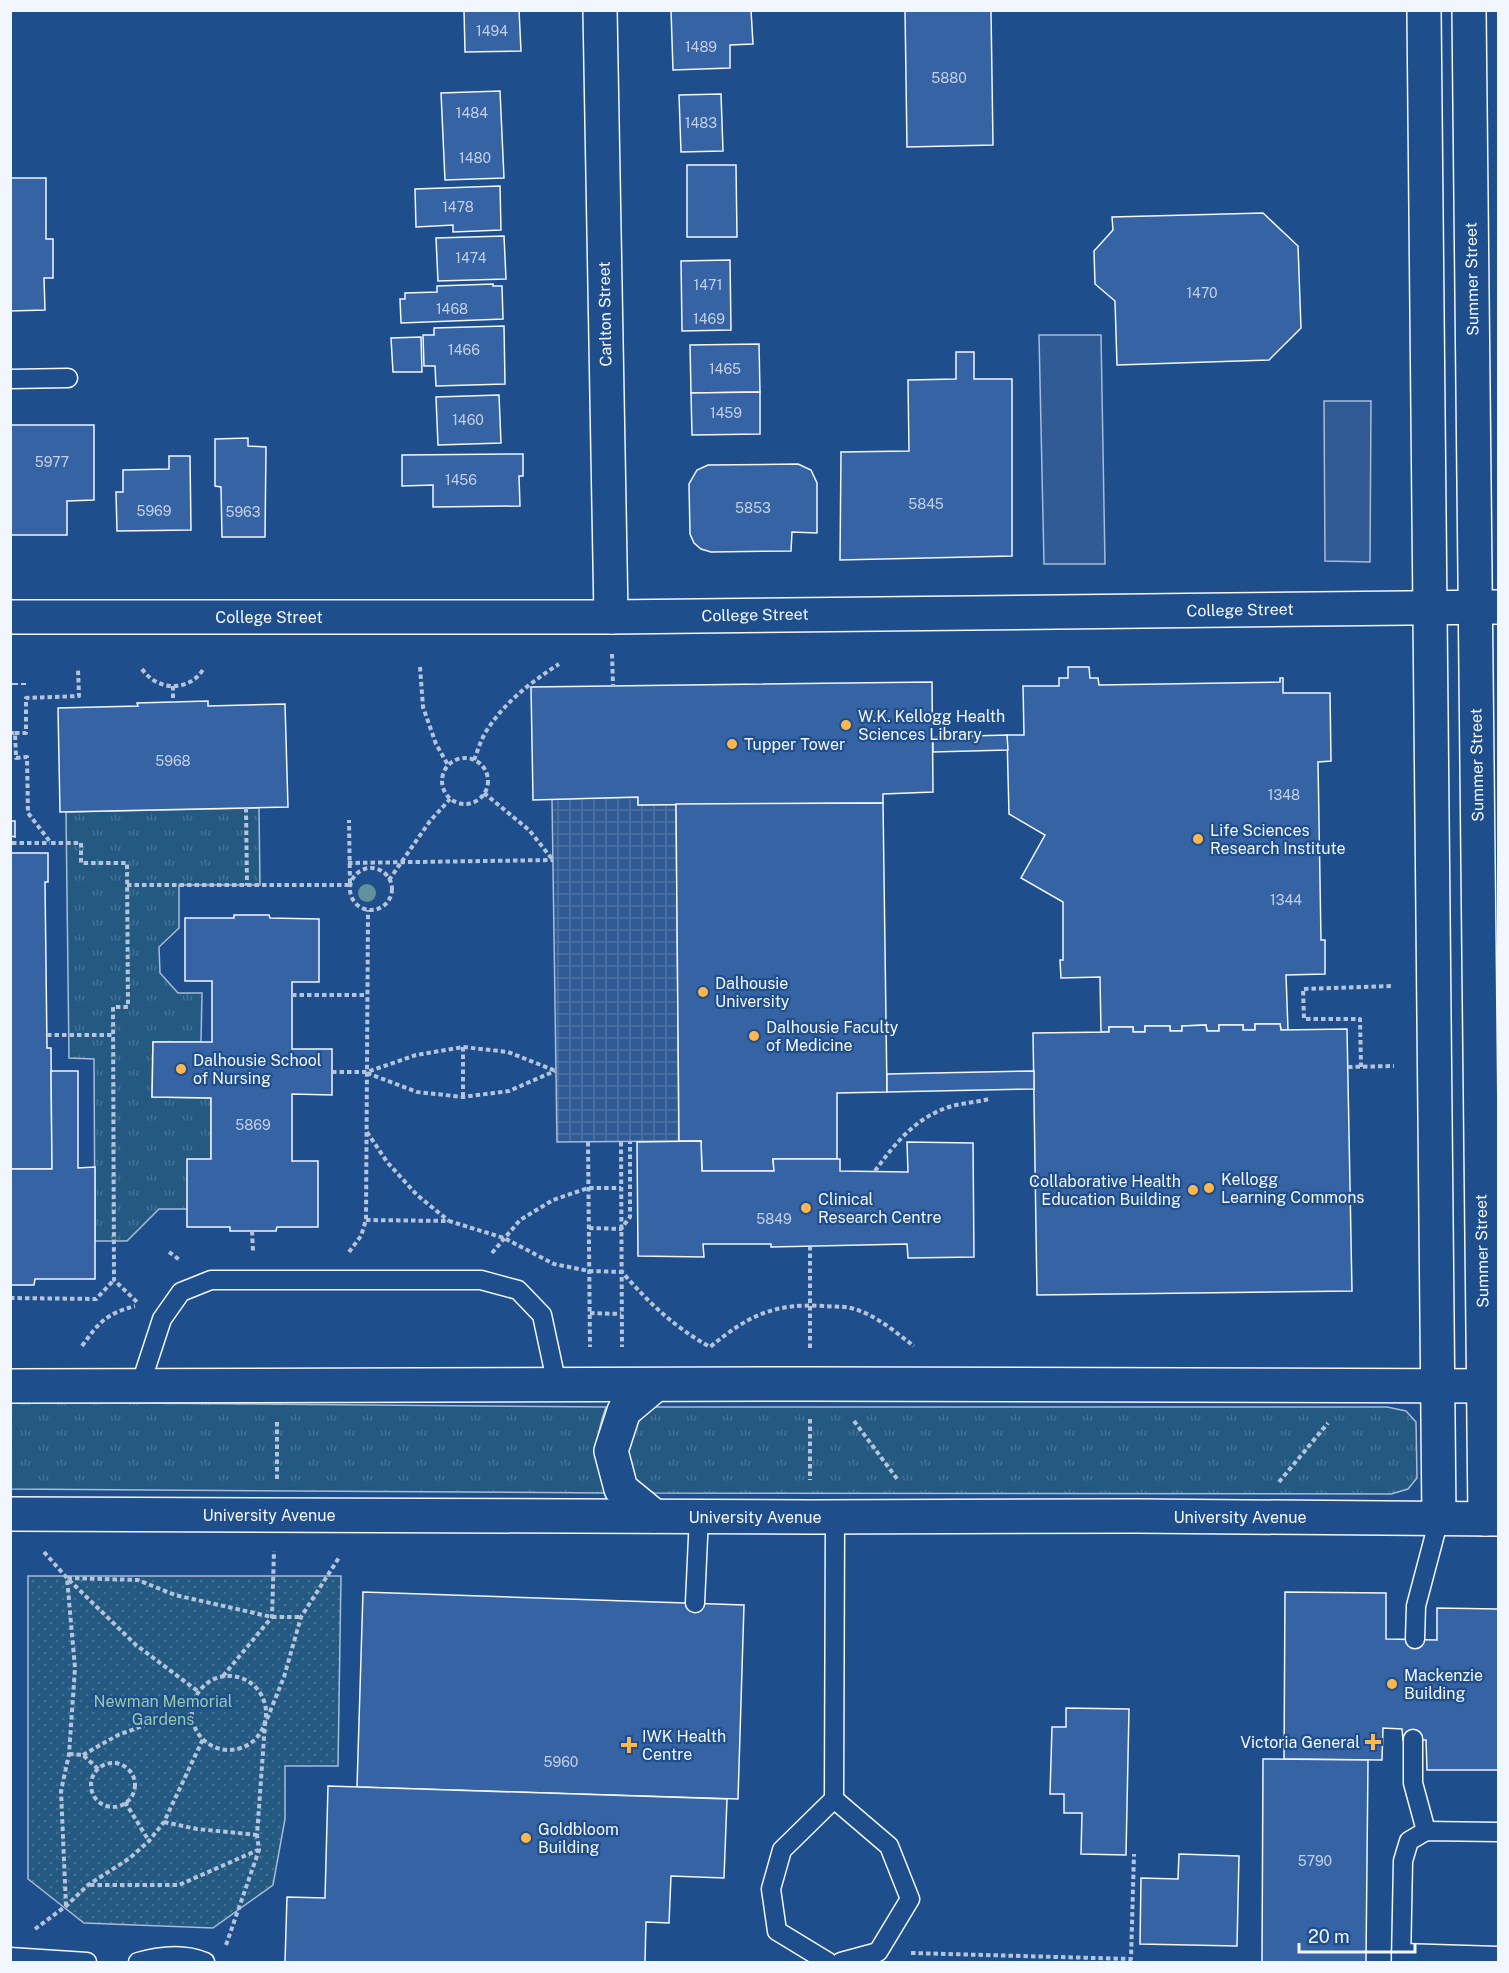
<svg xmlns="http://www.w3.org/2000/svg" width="1509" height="1973" font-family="'Public Sans',sans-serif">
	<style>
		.grass { fill: url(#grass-tufts); stroke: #a8bbd7; stroke-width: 1.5 }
		.garden { fill: url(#garden-dots); stroke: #a8bbd7; stroke-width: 1.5 }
		.parking { fill: #305b95; stroke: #a8bbd7; stroke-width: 1.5 }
		.plaza { fill: url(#plaza-grid); stroke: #a8bbd7; stroke-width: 1.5 }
		.building { fill: #3563a3; stroke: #f2f6ff; stroke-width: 1.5 }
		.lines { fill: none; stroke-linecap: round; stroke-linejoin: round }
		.service-casing { stroke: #f2f6ff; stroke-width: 21 }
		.minor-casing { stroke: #f2f6ff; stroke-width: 36 }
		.tertiary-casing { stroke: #f2f6ff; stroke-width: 36 }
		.path { stroke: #b3c4dc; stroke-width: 4; stroke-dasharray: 4.5 3; stroke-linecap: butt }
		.service { stroke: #1f4e8c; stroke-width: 18 }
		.minor { stroke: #1f4e8c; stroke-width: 33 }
		.tertiary { stroke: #1f4e8c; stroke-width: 33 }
		.fence { stroke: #f2f6ff; stroke-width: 1.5; stroke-dasharray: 8 3; stroke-linecap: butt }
		.tree { fill: #61919a }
		.poi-dot { fill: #ffb74d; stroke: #1f4e8c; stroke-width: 2 }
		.labels { text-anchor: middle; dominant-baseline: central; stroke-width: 4.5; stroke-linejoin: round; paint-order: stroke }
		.number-label { font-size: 14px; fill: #c3d1e8 }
		.street-label { font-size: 16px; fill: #f2f6ff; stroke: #1f4e8c }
		.poi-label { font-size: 16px; fill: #f2f6ff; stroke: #1f4e8c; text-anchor: start }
		.park-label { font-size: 16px; fill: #97c8a6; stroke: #1f4e8c }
	</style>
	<defs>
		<pattern id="grass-tufts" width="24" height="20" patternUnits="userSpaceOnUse" patternTransform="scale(1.5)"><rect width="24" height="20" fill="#245a82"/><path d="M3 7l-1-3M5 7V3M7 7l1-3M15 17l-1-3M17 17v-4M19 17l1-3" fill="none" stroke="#447295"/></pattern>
		<pattern id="garden-dots" width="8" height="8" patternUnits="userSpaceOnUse" patternTransform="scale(1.5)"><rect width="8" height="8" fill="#245a82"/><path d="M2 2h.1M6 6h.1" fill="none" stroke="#447295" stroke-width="1.8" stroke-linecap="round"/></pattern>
		<pattern id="plaza-grid" width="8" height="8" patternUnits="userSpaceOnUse" patternTransform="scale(1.5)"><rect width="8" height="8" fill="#305b95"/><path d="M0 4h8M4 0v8" fill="none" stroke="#4e73a5"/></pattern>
	</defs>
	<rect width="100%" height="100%" fill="#1f4e8c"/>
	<!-- grass -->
	<g class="grass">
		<path d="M259,808L260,885H179V928L159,947L160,973L178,993H202L201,1042H153L152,1097L211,1098V1159L187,1209H159L127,1241H95L94,1059L69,1058L66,812Z"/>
		<path d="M11,1402L606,1407C594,1440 594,1460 606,1493L11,1489Z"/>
		<path d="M652,1407H1387L1406,1411L1416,1422L1417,1478L1408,1489L1391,1494L654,1493C616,1474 628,1449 638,1416Z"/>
	</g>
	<!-- garden -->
	<path class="garden" d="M28,1576H341L338,1766H285V1819L273,1885L213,1928L84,1923L28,1879Z"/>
	<!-- parking -->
	<g class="parking">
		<path d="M1039,335H1101L1105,564H1044Z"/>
		<path d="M1324,401H1371L1370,562L1325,561Z"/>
	</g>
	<!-- plaza -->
	<path class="plaza" d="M638,797V805L676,804L679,1141L557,1142L552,799Z"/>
	<!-- building -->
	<g class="building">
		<path d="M464,10H519L521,51L465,52Z"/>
		<path d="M671,10H751L753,44L730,45V68L673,70Z"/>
		<path d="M905,10H991L993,145L907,147Z"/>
		<path d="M500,91L504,178L445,180L441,93Z"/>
		<path d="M721,94L723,151L681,152L679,95Z"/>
		<path d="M687,165H736L737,237H687Z"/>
		<path d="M10,178H46V239H53V278H44L45,310L10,311Z"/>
		<path d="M500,186L501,230L453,232V225L416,227L415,189Z"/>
		<path d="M1263,213L1298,246L1301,328L1269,360L1117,365L1115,301L1095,284L1094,251L1113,230L1112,217Z"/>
		<path d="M504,236L506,279L438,281L436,238Z"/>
		<path d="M730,260L731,330L682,331L681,261Z"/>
		<path d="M493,284V286H502L503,319L401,323L400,299H405V293L437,292V286Z"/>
		<path d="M504,326L505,384L436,386L435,366H424L423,335H434V328Z"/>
		<path d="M421,337L422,372H393L391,338Z"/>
		<path d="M759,344L760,392L691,393L690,345Z"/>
		<path d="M956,352H974V379H1012V556L840,560L841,452L909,451L908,380L956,379Z"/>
		<path d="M760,392V434L692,435L691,393Z"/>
		<path d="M499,395L501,443L438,445L436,397Z"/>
		<path d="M10,425H94V500L67,501V535H10Z"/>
		<path d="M248,438V446L266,447L265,537H222L221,487L215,486V439Z"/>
		<path d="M523,454V476H519L520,506L433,507V485L402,486V455Z"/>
		<path d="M169,456H190L191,530L117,531L116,492H123V470L169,469Z"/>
		<path d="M798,464L811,470L817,483V533L792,532L791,551L711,552L701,549L694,543L690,534L689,484L697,470L708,465Z"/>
		<path d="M1068,667H1089L1090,678H1098L1099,685L1280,682V678H1283V693H1330L1331,761L1318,762L1321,940H1325V974L1286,975L1288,1030H1281L1280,1024H1255V1030H1243V1025H1219V1031H1207L1206,1025L1182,1026V1031H1170V1026H1145V1032H1133V1027H1109V1032H1101L1100,977L1061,978L1060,960H1063V902L1021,878L1045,835L1009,814L1007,735H1024L1023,686H1059V678H1068Z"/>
		<path d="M932,682L933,792L883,794V803L638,805V797L533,800L531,687Z"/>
		<path d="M208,701V706L285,704L288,807L60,812L58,708L138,706L137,703Z"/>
		<path d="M1007,735L1008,750L933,752V737Z"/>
		<path d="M883,803L887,1092L837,1093V1159H773L774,1171H702L701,1141H679L676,804Z"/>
		<path d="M10,821H15V837L11,836V853H48V882H45L47,1048H51L52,1169H10Z"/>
		<path d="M234,915H269L270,918L319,919V982H292V1049H332V1095L292,1094V1161H318V1227H277L276,1231H230V1227H187V1159H211V1098L152,1097L153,1042H212V981H185V918H234Z"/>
		<path d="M1255,1024H1280L1281,1030L1347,1029L1352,1291L1037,1295L1033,1033L1109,1032V1027H1133V1032H1145V1026H1170V1031H1182V1026L1206,1025L1207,1031H1219V1025H1243V1030H1255Z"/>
		<path d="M51,1071H78V1168L95,1167V1279H35L34,1285H10V1169H52Z"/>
		<path d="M1034,1071V1089L887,1092V1074Z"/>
		<path d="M701,1141L702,1171H774L773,1159H840V1171L908,1172L907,1142L973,1143L974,1257L908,1258L907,1244L771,1247V1244H703L704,1257L638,1256L637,1142Z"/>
		<path d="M363,1592L744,1605L738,1799L357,1787Z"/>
		<path d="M1285,1592L1386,1593V1639L1437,1640V1608L1498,1609V1770H1427L1426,1740H1403L1402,1729L1383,1728L1382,1760L1284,1759Z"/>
		<path d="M1066,1708L1129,1709L1126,1855L1081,1854L1082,1813H1064V1794H1050L1052,1727H1066Z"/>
		<path d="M1263,1759L1368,1760L1366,1962H1262Z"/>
		<path d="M328,1786L727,1799L724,1878L671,1876L669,1923L646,1922L645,1962H285L287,1897L325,1898Z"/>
		<path d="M1179,1854L1239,1856L1237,1946L1140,1944L1141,1878L1178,1879Z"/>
	</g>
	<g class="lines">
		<!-- service casing -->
		<g class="service-casing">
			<g id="service">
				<path d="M10,379L68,378"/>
				<path d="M140,1386L162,1319L181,1292L211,1280H481L518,1290L542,1315L557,1385"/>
				<path d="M695,1603L699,1516"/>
				<path d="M1415,1639L1416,1606L1439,1519"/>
				<path d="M1413,1739V1783L1426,1831"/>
				<path d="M834,1799L889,1846L910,1899L878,1952L841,1962"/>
				<path d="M1401,1953L1498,1956"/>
				<path d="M10,1957L87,1962"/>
				<path d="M138,1962C159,1956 184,1953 205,1962"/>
				<path d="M828,1962L777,1931L771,1889L782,1850L834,1799L835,1517"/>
				<path d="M1401,1962L1403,1861L1409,1841L1426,1831L1498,1832"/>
			</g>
		</g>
		<!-- minor casing -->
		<g class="minor-casing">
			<g id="minor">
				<path d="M600,10L611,617"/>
				<path d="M1424,10L1439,1519"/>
				<path d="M1469,10L1485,1519"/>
				<path d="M10,617H611L1498,607"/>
			</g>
		</g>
		<!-- tertiary casing -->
		<g class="tertiary-casing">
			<g id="tertiary">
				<path d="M10,1386L810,1384L1498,1386"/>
				<path d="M10,1514L810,1517L1136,1516L1498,1519"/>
				<path d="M654,1516L621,1489L611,1451L624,1411L655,1385"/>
			</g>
		</g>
		<!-- path -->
		<g class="path">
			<path d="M612,654L613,686"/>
			<path d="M420,667L423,707L436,744L448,765"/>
			<path d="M142,669C158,692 190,692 204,668"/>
			<path d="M173,686V702"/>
			<path d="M10,733H15L16,758L27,757L28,813L51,843H81V863H127L128,1007H113L114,1280L137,1302"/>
			<path d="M15,733H26V698L79,696L78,669"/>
			<circle cx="465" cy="781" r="23"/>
			<path d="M474,760C478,750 481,739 487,730C505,702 531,682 559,664"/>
			<path d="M484,793L529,830L553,860"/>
			<path d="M246,808L247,885"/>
			<path d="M12,843H50"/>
			<path d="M348,863L553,860"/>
			<circle cx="371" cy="889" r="21"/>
			<path d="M389,880L430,821L450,799"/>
			<path d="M127,885H350L349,820"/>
			<path d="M292,995H366"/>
			<path d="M47,1035H113"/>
			<path d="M463,1047V1097"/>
			<path d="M1348,1067L1394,1066"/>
			<path d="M1361,1067L1360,1019H1304L1303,989L1393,986"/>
			<path d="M332,1072H367L416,1055L463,1047L508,1052L556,1071"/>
			<path d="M367,1073L417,1092L463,1097L509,1091L555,1071"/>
			<path d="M367,1132L387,1162L417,1195L449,1221"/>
			<path d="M588,1142L590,1347"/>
			<path d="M621,1142L622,1347"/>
			<path d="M875,1171C896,1142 916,1117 952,1106C964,1103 977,1102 989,1099"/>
			<path d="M366,1220L449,1221L504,1238L554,1264L589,1271L622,1272C649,1303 673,1326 710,1347C748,1316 773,1303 823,1306C832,1307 842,1306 851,1308C875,1314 895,1332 914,1346"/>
			<path d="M589,1228L621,1229L630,1217V1142"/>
			<path d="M252,1231L253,1251"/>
			<path d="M169,1252L181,1261"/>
			<path d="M349,1252L361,1236L366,1220L368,910"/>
			<path d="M492,1253L520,1220L553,1200L588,1188H621"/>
			<path d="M10,1298L96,1299L114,1280"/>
			<path d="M590,1313L621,1314"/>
			<path d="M82,1346C99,1322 106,1314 135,1306"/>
			<path d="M810,1348V1247"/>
			<path d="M810,1419V1480"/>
			<path d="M854,1421L898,1480"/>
			<path d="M277,1422V1480"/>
			<path d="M1279,1482L1328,1423"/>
			<path d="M44,1552L67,1578L136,1645L199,1692"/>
			<path d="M223,1676L272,1617L274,1551"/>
			<circle cx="229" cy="1713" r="37"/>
			<path d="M69,1754L83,1755L98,1769"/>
			<path d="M83,1755L118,1735L159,1720L192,1716"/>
			<circle cx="113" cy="1785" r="22"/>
			<path d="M125,1802L149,1841"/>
			<path d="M164,1822L197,1829L257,1835"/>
			<path d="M90,1885H179L258,1850"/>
			<path d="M66,1906L61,1791L69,1754L75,1668L67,1578L138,1580L175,1595L272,1617H301"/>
			<path d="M35,1929L66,1906L88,1885L130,1858L149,1841L164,1822L203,1739"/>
			<path d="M226,1945L259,1850L257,1835L265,1724L284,1677L301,1617L340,1556"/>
			<path d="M911,1953L1131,1959L1134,1854"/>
		</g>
		<!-- service -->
		<use href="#service" class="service"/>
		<!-- minor -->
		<use href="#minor" class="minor"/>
		<!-- tertiary -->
		<use href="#tertiary" class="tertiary"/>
		<!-- fence -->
		<path class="fence" d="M10,684H26"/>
	</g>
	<!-- trees -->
	<circle class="tree" cx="367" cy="893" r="9"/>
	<!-- markers -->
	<g class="poi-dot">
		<circle cx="846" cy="725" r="6"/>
		<circle cx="732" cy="744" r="6"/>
		<circle cx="1198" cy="839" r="6"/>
		<circle cx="703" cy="992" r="6"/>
		<circle cx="754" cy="1036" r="6"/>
		<circle cx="181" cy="1069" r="6"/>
		<circle cx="1209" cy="1188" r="6"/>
		<circle cx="1193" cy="1190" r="6"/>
		<circle cx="806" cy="1208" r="6"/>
		<circle cx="1392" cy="1684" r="6"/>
		<path d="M1370 1733h6v6h6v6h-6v6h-6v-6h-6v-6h6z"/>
		<path d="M626 1736h6v6h6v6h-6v6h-6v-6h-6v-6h6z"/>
		<circle cx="526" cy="1838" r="6"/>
	</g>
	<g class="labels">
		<!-- number labels -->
		<g class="number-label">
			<text x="492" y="31">1494</text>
			<text x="701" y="47">1489</text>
			<text x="949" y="78">5880</text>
			<text x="472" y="113">1484</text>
			<text x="701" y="123">1483</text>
			<text x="475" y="158">1480</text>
			<text x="458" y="207">1478</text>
			<text x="471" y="258">1474</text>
			<text x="708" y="285">1471</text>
			<text x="1202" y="293">1470</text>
			<text x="452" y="309">1468</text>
			<text x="709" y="319">1469</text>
			<text x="464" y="350">1466</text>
			<text x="725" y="369">1465</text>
			<text x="726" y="413">1459</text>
			<text x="468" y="420">1460</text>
			<text x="52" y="462">5977</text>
			<text x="461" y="480">1456</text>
			<text x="926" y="504">5845</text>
			<text x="753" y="508">5853</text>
			<text x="154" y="511">5969</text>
			<text x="243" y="512">5963</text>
			<text x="173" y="761">5968</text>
			<text x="1284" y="795">1348</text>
			<text x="1286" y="900">1344</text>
			<text x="253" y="1125">5869</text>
			<text x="774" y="1219">5849</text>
			<text x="561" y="1762">5960</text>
			<text x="1315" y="1861">5790</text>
		</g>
		<!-- street labels -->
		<g class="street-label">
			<text transform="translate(1472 279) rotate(-91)">Summer Street</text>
			<text transform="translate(605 314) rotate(-91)">Carlton Street</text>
			<text transform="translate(1240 610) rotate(-1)">College Street</text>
			<text transform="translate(755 615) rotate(-1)">College Street</text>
			<text x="269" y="617">College Street</text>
			<text transform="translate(1477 765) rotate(-91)">Summer Street</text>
			<text transform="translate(1482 1251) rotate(-91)">Summer Street</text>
			<text x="269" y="1515">University Avenue</text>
			<text x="755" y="1517">University Avenue</text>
			<text x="1240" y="1517">University Avenue</text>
		</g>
		<!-- poi labels -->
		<g class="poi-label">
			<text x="858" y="716">W.K. Kellogg Health<tspan x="858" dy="18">Sciences Library</tspan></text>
			<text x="744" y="744">Tupper Tower</text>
			<text x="1210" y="830">Life Sciences<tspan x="1210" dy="18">Research Institute</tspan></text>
			<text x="715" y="983">Dalhousie<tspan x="715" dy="18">University</tspan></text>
			<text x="766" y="1027">Dalhousie Faculty<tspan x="766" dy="18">of Medicine</tspan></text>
			<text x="193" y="1060">Dalhousie School<tspan x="193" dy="18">of Nursing</tspan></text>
			<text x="1221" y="1179">Kellogg<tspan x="1221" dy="18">Learning Commons</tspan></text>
			<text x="1181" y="1181" text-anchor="end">Collaborative Health<tspan x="1181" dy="18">Education Building</tspan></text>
			<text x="818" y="1199">Clinical<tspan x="818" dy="18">Research Centre</tspan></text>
			<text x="1404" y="1675">Mackenzie<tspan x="1404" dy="18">Building</tspan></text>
			<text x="642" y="1736">IWK Health<tspan x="642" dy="18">Centre</tspan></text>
			<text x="1360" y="1742" text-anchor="end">Victoria General</text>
			<text x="538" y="1829">Goldbloom<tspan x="538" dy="18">Building</tspan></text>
		</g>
		<!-- park labels -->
		<g class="park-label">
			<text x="163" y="1701">Newman Memorial<tspan x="163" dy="18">Gardens</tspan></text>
		</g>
	</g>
	<!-- border -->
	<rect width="1509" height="1973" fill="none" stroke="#f2f6ff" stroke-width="24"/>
	<!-- scale -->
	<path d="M1299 1943v9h116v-9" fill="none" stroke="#f2f6ff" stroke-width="3"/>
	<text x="1308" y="1943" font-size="18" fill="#f2f6ff" stroke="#1f4e8c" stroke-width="4.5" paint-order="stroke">20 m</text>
</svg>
